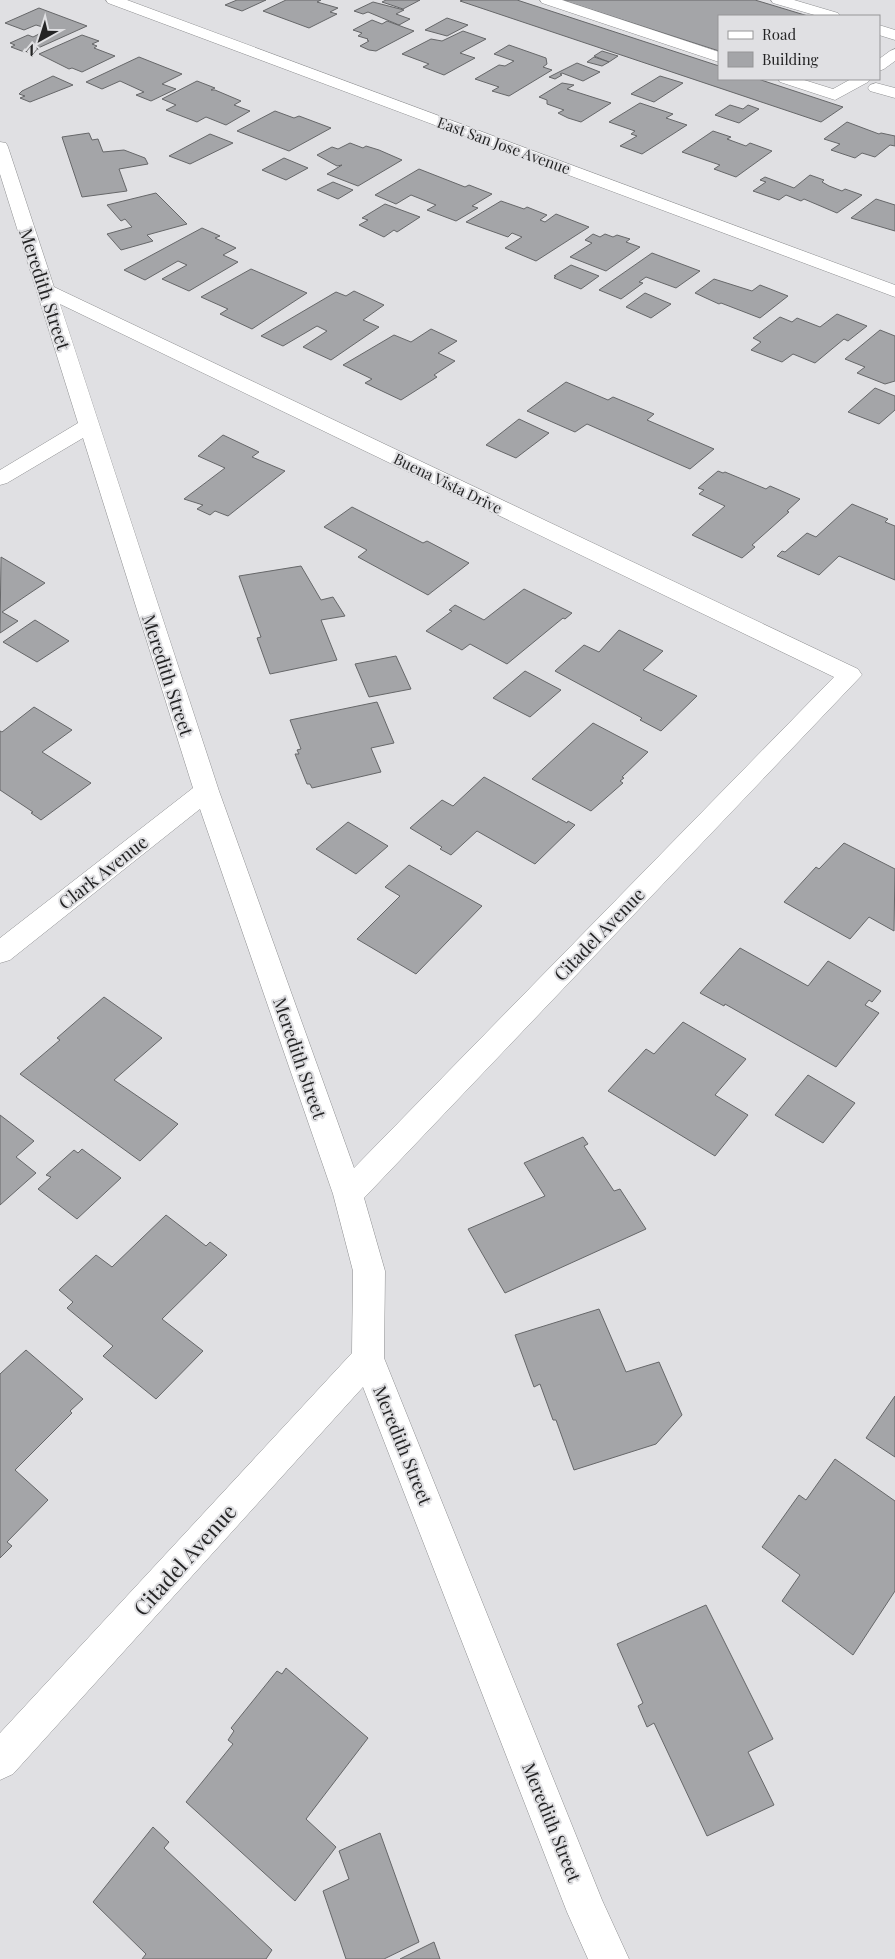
<svg xmlns="http://www.w3.org/2000/svg" width="895" height="1959" font-family="'Playfair Display',serif">
	<style>
		.building { fill: #a4a5a8; stroke: #666769 }
		.lines { fill: none; stroke-linecap: round; stroke-linejoin: round }
		.service-casing { stroke: #8e8f91; stroke-width: 1 }
		.minor-casing { stroke: #8e8f91; stroke-width: 1 }
		.service { fill: #fff; fill-rule: evenodd }
		.minor { fill: #fff; fill-rule: evenodd }
		.labels { text-anchor: middle; dominant-baseline: central; stroke-width: 4; stroke-linejoin: round; paint-order: stroke }
		.far-street-label { font-size: 15px; fill: #242425; stroke: #e0e0e3 }
		.street-label { font-size: 18px; fill: #242425; stroke: #e0e0e3 }
		.near-street-label { font-size: 21px; fill: #242425; stroke: #e0e0e3 }
	</style>
	<rect width="100%" height="100%" fill="#e0e0e3"/>
	<!-- building -->
	<g class="building">
		<path d="M237,0H266L242,11L225,5Z"/>
		<path d="M286,0H321L317,2L338,8L330,12L337,14L309,28L263,11Z"/>
		<path d="M386,0H420L403,9L382,2Z"/>
		<path d="M463,0H517L719,66V79H758L843,107L821,122L460,1Z"/>
		<path d="M561,0H755L808,16H719V51Z"/>
		<path d="M373,2L404,10L396,14L410,19L399,25L368,12L363,14L354,11Z"/>
		<path d="M39,8L87,26L27,53L11,47L15,45L10,43L28,35L33,37L49,29L36,25L24,30L5,23Z"/>
		<path d="M447,18L468,25L447,36L425,30Z"/>
		<path d="M372,20L382,24L387,21L414,31L376,51L369,50L360,46L369,41L367,40L368,39L358,36L362,33L353,30Z"/>
		<path d="M463,31L486,39L460,53L475,58L444,75L423,67L429,64L402,54L431,39L442,41Z"/>
		<path d="M82,35L99,41L92,44L97,46L94,48L115,56L82,72L72,68L69,69L39,54Z"/>
		<path d="M509,45L546,58L547,64L543,67L552,70L509,96L492,91L499,87L475,79L499,65L505,66L514,61L494,54Z"/>
		<path d="M602,51L618,56L609,62L594,56Z"/>
		<path d="M139,57L182,74L162,84L176,89L151,101L136,95L144,92L120,81L102,89L86,82Z"/>
		<path d="M594,57L609,62L602,66L587,62Z"/>
		<path d="M577,63L600,72L583,81L562,73L560,74L562,75L555,79L549,77Z"/>
		<path d="M53,76L73,85L30,102L20,98L25,96L19,94L22,91Z"/>
		<path d="M660,76L683,83L654,102L631,94Z"/>
		<path d="M197,81L215,88L211,90H215L241,101L234,105L250,111L226,125L206,117L197,122L166,110L176,105L162,99Z"/>
		<path d="M562,83L574,85L567,89L611,103L581,122L568,118L558,113L564,110L547,104V100L539,97Z"/>
		<path d="M640,103L673,114L666,118L687,125L642,154L620,146L637,136L631,134L635,131L609,122Z"/>
		<path d="M730,105L743,109L748,105L759,109L739,123L715,115Z"/>
		<path d="M275,111L294,118L299,116L331,128L289,151L237,131Z"/>
		<path d="M847,122L879,134L881,133L895,136V146L890,145L875,157L862,153L855,158L831,150L840,144L824,139Z"/>
		<path d="M713,131L731,137L727,139L746,146L750,143L772,151L736,177L714,169L720,165L682,152Z"/>
		<path d="M89,133L92,140L98,139L103,152L124,150L145,158L148,164L119,169L127,191L82,197L62,137Z"/>
		<path d="M210,134L233,143L190,164L169,156Z"/>
		<path d="M350,143L363,148L366,146L379,150L402,160L358,186L327,174L342,165L337,166L317,155L332,147L338,149Z"/>
		<path d="M284,158L308,168L286,180L262,170Z"/>
		<path d="M419,169L465,187L469,185L492,194L472,206L478,208L456,221L427,210L436,205L411,195L396,204L375,195Z"/>
		<path d="M810,175L824,180L822,182L829,186L842,191L845,189L862,195L837,213L804,199L801,201L786,195L779,200L753,191L766,182L760,180L765,177L794,188Z"/>
		<path d="M333,182L353,190L338,199L317,190Z"/>
		<path d="M156,193L187,224L147,235L153,241L121,250L107,234L132,227L125,219L121,221L107,205Z"/>
		<path d="M876,199L895,205V231L851,218Z"/>
		<path d="M501,201L524,209L527,207L547,215L540,220L545,222L556,214L589,227L536,261L505,248L522,237L512,233L508,237L466,222Z"/>
		<path d="M385,204L420,217L397,232L394,230L384,237L359,225L368,220L362,218Z"/>
		<path d="M202,228L220,236L215,238L236,248L223,255L238,262L189,291L162,279L187,265L178,261L145,280L124,270Z"/>
		<path d="M593,234L600,237L605,234L613,237L617,235L630,239L626,242L640,247L606,271L570,257L592,243L585,240Z"/>
		<path d="M652,253L700,271L676,288L646,277L639,282L643,283L621,299L599,290Z"/>
		<path d="M571,265L599,276L581,289L554,278L556,276H554Z"/>
		<path d="M251,269L307,293L252,329L220,314L228,309L201,297Z"/>
		<path d="M714,279L752,291L760,285L788,296L760,318L721,303L719,304L695,293Z"/>
		<path d="M354,291L384,305L363,320L379,327L331,360L303,347L327,331L317,326L283,346L261,336L336,292L346,296Z"/>
		<path d="M645,293L671,304L651,318L626,307Z"/>
		<path d="M837,314L867,326L848,341L844,339L815,363L793,354L782,362L751,350L761,342L753,338L780,317L792,322L797,318L820,327Z"/>
		<path d="M431,329L457,341L438,353L455,361L434,375L437,377L401,400L365,383L372,379L343,365L394,335L411,342Z"/>
		<path d="M880,330L895,336V381L885,384L857,373L865,367L845,359Z"/>
		<path d="M566,382L608,400L613,397L654,414L647,420L714,449L690,469L587,424L575,432L527,411Z"/>
		<path d="M875,388L895,396V410L879,424L848,412Z"/>
		<path d="M519,419L549,433L516,458L486,445Z"/>
		<path d="M223,435L259,452L252,457L285,471L228,516L215,511L210,515L197,509L203,505L184,499L225,468L198,456Z"/>
		<path d="M718,471L723,473L725,472L766,489L770,486L800,499L787,511L789,512L752,545L755,547L742,558L692,535L725,506L699,494L704,490L698,488Z"/>
		<path d="M852,504L888,519L885,522L895,526V580L839,556L819,575L777,556L782,551L785,552L807,533L816,537Z"/>
		<path d="M352,507L423,543L427,541L469,563L428,595L358,557L367,550L324,527Z"/>
		<path d="M1,557L45,583L2,612L18,621L0,633Z"/>
		<path d="M301,566L321,600L333,597L345,616L321,620L337,660L270,674L257,638L261,637L239,576Z"/>
		<path d="M524,589L572,613L565,619L563,618L507,664L470,644L462,650L426,631L452,611L449,610L455,605L484,620Z"/>
		<path d="M35,620L69,641L37,662L3,642Z"/>
		<path d="M619,630L663,651L643,670L697,696L661,731L640,720L642,718L555,671L584,645L599,652Z"/>
		<path d="M396,656L411,689L369,697L355,664Z"/>
		<path d="M525,671L561,690L530,717L493,698Z"/>
		<path d="M377,702L394,743L371,748L381,772L312,788L310,784H307L295,754H299L297,750L301,749L290,720Z"/>
		<path d="M34,707L72,730L42,752L91,783L41,820L31,813L33,812L0,790V731L2,732Z"/>
		<path d="M593,723L648,752L622,777L624,778L620,781L623,783L591,811L532,779Z"/>
		<path d="M484,777L567,823L568,821L575,825L535,864L477,831L451,855L440,849L442,847L410,828L442,800L453,806Z"/>
		<path d="M348,822L388,846L356,874L316,849Z"/>
		<path d="M844,843L895,869L894,931L869,917L850,939L784,902L816,867L819,869Z"/>
		<path d="M409,865L482,906L416,974L357,939L400,896L385,887Z"/>
		<path d="M740,948L808,986L828,961L881,991L872,1002L869,1000L865,1005L879,1013L836,1067L725,1004L724,1006L700,993Z"/>
		<path d="M104,997L162,1038L114,1080L178,1124L140,1161L20,1074L60,1040L57,1038Z"/>
		<path d="M683,1022L746,1059L715,1095L748,1115L715,1156L608,1091L646,1049L654,1054Z"/>
		<path d="M808,1075L855,1103L823,1143L775,1115Z"/>
		<path d="M0,1115L34,1141L16,1157L36,1173L0,1205Z"/>
		<path d="M583,1137L588,1144L584,1146L614,1191L620,1189L646,1229L505,1293L468,1229L545,1196L524,1163Z"/>
		<path d="M82,1149L121,1178L77,1219L38,1189L51,1177L46,1175L74,1150L78,1153Z"/>
		<path d="M166,1215L206,1246L210,1242L227,1255L162,1319L203,1351L156,1399L103,1356L113,1346L67,1308L73,1302L59,1290L96,1255L112,1267Z"/>
		<path d="M599,1309L626,1372L659,1362L682,1415L656,1444L574,1470L556,1420H553L540,1384L534,1387L515,1335Z"/>
		<path d="M26,1350L83,1399L70,1411L72,1413L15,1470L48,1500L7,1542L12,1546L0,1558V1374Z"/>
		<path d="M895,1396V1457L866,1438Z"/>
		<path d="M835,1459L895,1501V1591L853,1655L782,1601L800,1575L762,1547L799,1495L806,1500Z"/>
		<path d="M706,1605L773,1739L748,1752L774,1805L707,1836L654,1723L647,1727L638,1706L643,1703L617,1644Z"/>
		<path d="M286,1668L368,1738L306,1819L336,1847L295,1901L186,1802L233,1744L228,1740L234,1731L231,1728L277,1671L282,1674Z"/>
		<path d="M153,1827L169,1842L164,1848L272,1950L266,1959H142L146,1954L93,1902Z"/>
		<path d="M380,1833L419,1942L384,1959H346L323,1891L349,1879L339,1851Z"/>
		<path d="M434,1942L440,1959H400Z"/>
	</g>
	<g class="lines">
		<!-- service casing -->
		<g class="service-casing">
			<g id="service">
				<path d="M540,0H562L719,52V62L542,3Z"/>
				<path d="M771,0H794L838,13L840,16H818L773,3Z"/>
				<path d="M879,25L895,30V40L879,35Z"/>
				<path d="M895,49V61L884,69L879,71V59L890,51Z"/>
				<path d="M778,79H801L833,89L851,79H870L868,82L835,100L780,82Z"/>
			</g>
		</g>
		<!-- minor casing -->
		<g class="minor-casing">
			<g id="minor">
				<path d="M106,0H127L895,285V297L108,3Z"/>
				<path d="M876,83L895,88V98L870,91L868,88L870,85Z"/>
				<path d="M0,142L6,143L8,147L54,287L858,669L862,675L364,1198L385,1271L384,1358L602,1900L629,1959H588L567,1912L363,1387L13,1774L0,1780V1733L352,1353L353,1271L333,1194L200,809L10,960L0,963V938L193,788L83,438L7,483L0,485V470L78,423L0,174ZM60,304L834,677L354,1168L219,791Z"/>
			</g>
		</g>
		<!-- service -->
		<use href="#service" class="service"/>
		<!-- minor -->
		<use href="#minor" class="minor"/>
	</g>
	<g class="labels">
		<!-- far-street labels -->
		<g class="far-street-label">
			<text transform="translate(504 145) rotate(20)">East San Jose Avenue</text>
			<text transform="translate(448 483) rotate(26)">Buena Vista Drive</text>
		</g>
		<!-- street labels -->
		<g class="street-label">
			<text transform="translate(45 289) rotate(72)">Meredith Street</text>
			<text transform="translate(168 675) rotate(72)">Meredith Street</text>
			<text transform="translate(103 872) rotate(-38)">Clark Avenue</text>
			<text transform="translate(599 934) rotate(-46)">Citadel Avenue</text>
			<text transform="translate(300 1058) rotate(71)">Meredith Street</text>
			<text transform="translate(403 1445) rotate(68)">Meredith Street</text>
			<text transform="translate(552 1822) rotate(68)">Meredith Street</text>
		</g>
		<!-- near-street labels -->
		<g class="near-street-label">
			<text transform="translate(184 1559) rotate(-48)">Citadel Avenue</text>
		</g>
	</g>
	<!-- legend -->
	<rect x="718" y="15" width="162" height="65" fill="#e0e0e3" stroke="#959597"/>
	<rect x="728" y="31" width="25" height="8" fill="#ffffff" stroke="#959597"/>
	<text x="762" y="40" font-size="15" fill="#242425">Road</text>
	<rect x="728" y="52" width="25" height="15" fill="#a4a5a8" stroke="#959597"/>
	<text x="762" y="65" font-size="15" fill="#242425">Building</text>
	<!-- north arrow -->
	<g transform="translate(40 40) rotate(219)" stroke="#e0e0e3" stroke-width="4" paint-order="stroke">
	<path d="M0-4L9 19L0 12L-9 19Z" fill="#242425"/>
	<text y="-8" font-size="14" font-weight="bold" text-anchor="middle" fill="#242425">N</text>
	</g>
</svg>
